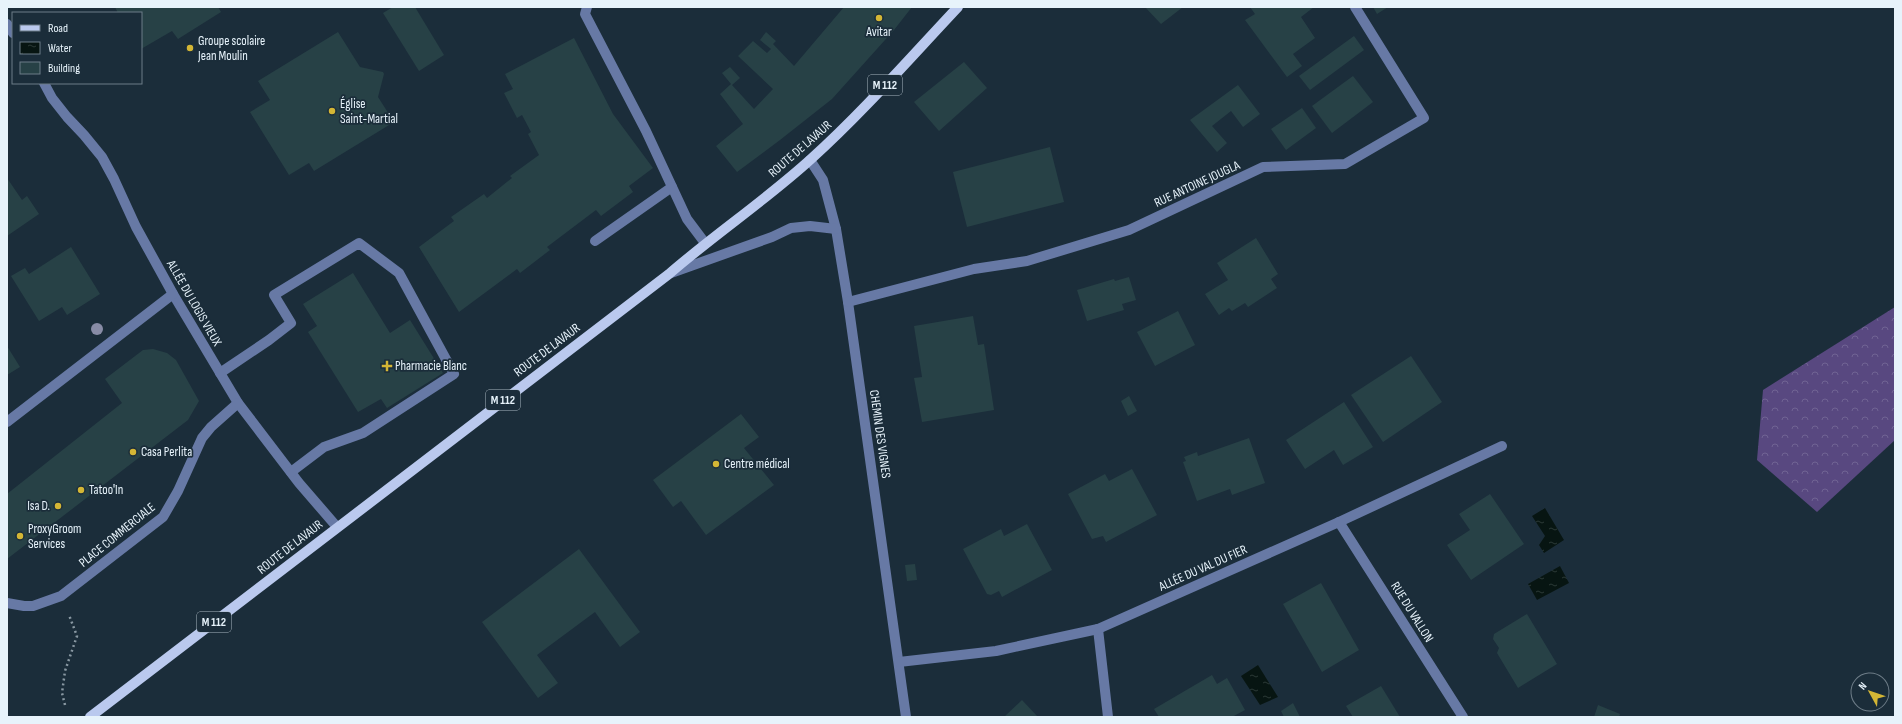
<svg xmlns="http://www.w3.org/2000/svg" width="1902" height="724" font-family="'Sofia Sans Condensed',sans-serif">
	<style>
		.forest { fill: url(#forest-crowns) }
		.water { fill: url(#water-ripples) }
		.building { fill: #274146 }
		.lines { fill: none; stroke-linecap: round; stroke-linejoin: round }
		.path { stroke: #8998a2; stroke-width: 2.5; stroke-dasharray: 2 3; stroke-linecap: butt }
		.minor { stroke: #6779a5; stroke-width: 10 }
		.major { stroke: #bac9ee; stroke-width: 10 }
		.tree { fill: #888ca6 }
		.poi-dot { fill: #d4b635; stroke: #1b2d3a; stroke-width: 1.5 }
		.labels { text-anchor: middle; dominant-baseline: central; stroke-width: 3.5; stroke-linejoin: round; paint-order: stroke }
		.shield { fill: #1b2d3a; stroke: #aab8c1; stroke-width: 1 }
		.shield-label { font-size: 12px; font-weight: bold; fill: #e7f3fb }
		.poi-label { font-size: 13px; fill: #e7f3fb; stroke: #1b2d3a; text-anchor: start }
		.street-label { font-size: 13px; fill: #e7f3fb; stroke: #1b2d3a }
	</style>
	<defs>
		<pattern id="forest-crowns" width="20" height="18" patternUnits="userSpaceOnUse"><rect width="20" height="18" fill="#584880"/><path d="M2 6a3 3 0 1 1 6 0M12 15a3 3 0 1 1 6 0" fill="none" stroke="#706393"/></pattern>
		<pattern id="water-ripples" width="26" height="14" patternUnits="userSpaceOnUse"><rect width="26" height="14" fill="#071512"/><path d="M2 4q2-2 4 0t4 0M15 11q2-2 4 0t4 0" fill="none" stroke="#2b3835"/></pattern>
	</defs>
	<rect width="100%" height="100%" fill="#1b2d3a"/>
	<!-- forest -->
	<path class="forest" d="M1895,307V440L1817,512L1757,460L1763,390Z"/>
	<!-- water -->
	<g class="water">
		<path d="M1545,508L1564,540L1544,553L1539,545L1545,536L1532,516Z"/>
		<path d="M1560,566L1569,583L1537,600L1528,584Z"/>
		<path d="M1258,665L1278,697L1260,705L1241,676Z"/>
	</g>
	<!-- building -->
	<g class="building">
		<path d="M115,7H218L221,12L178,39L172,31L141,49V13H118Z"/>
		<path d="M393,7H415L444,55L419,71L383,13Z"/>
		<path d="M844,7H912L894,30L832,99L780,140L737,172L716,146L743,124L720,94L731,84L722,73L730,67L740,78L732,85L754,109L773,89L738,56L753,41L767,53L771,49L760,40L766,32L776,41L773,44L794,66Z"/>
		<path d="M1145,7H1183L1161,24Z"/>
		<path d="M1250,7H1314L1301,17L1315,38L1293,54L1302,66L1287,77L1245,20L1255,14Z"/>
		<path d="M1373,7H1388L1377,14Z"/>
		<path d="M338,32L360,67L383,72L384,74L378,97L394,122L314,171L309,163L289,175L250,112L270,100L258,81Z"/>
		<path d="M1354,36L1364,50L1310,90L1299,76Z"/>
		<path d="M574,38L613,114L653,168L629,186L633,192L601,216L596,210L547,247L550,250L520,273L517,269L459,312L419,247L454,221L451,217L484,194L487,198L512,178L510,176L539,155L528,134L531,132L522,115L517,118L504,93L513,89L505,74Z"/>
		<path d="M964,62L987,88L939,131L914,102Z"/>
		<path d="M1353,76L1373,102L1332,133L1312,106Z"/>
		<path d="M1238,85L1260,114L1243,127L1231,111L1212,126L1227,143L1217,152L1190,120Z"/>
		<path d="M1302,108L1316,128L1286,150L1271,129Z"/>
		<path d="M1050,147L1064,202L967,227L953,172Z"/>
		<path d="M7,178L22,200L27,196L39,214L7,236Z"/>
		<path d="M1256,238L1278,274L1271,279L1277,288L1248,307L1245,303L1232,311L1229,308L1219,315L1205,294L1228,280L1217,263Z"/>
		<path d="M71,247L100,294L67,315L62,307L39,321L11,276L25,268L29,274Z"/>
		<path d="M353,273L390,333L410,320L443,373L387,408L381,399L358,412L308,332L317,326L303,304Z"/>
		<path d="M1129,277L1136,300L1122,304L1124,310L1087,321L1077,290L1114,279L1115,281Z"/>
		<path d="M1178,311L1195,345L1155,366L1137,332Z"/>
		<path d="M973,316L978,345L984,344L994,410L922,422L914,378L922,377L914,326Z"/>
		<path d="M7,346L20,367L7,375Z"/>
		<path d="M153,349L167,353L176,360L199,401L188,420L7,559V494L122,403L105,379L143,350Z"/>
		<path d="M1411,356L1442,402L1383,442L1351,395Z"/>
		<path d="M1129,396L1137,411L1128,416L1121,401Z"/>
		<path d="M1344,402L1373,447L1343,465L1334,450L1305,469L1286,440Z"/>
		<path d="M741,414L759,437L744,448L774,485L706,535L681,501L673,507L653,480Z"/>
		<path d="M1249,438L1265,483L1232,495L1230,489L1197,501L1183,462L1186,461L1184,457L1197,452L1198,456Z"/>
		<path d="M1132,469L1157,515L1106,542L1103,536L1092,539L1068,494L1105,474L1109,481Z"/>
		<path d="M1490,494L1524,544L1471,580L1447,545L1470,530L1459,514Z"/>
		<path d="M1027,524L1052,570L1002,597L999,591L991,595L987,594L963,549L1001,529L1004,536Z"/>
		<path d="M579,549L640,632L620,647L595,612L537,655L558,683L538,698L482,622Z"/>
		<path d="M915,564L917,580L907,581L905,565Z"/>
		<path d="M1321,583L1359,650L1322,672L1283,604Z"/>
		<path d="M1527,614L1557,664L1518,688L1497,653L1499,648L1493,639L1494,634Z"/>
		<path d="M1212,675L1217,684L1227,678L1245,710L1232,717H1159L1154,709Z"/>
		<path d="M1381,686L1400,717H1353L1346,706Z"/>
		<path d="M1022,700L1038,717H1004Z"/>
		<path d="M1293,703L1300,717H1284L1281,711Z"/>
		<path d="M1598,705L1620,714L1619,717H1594Z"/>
	</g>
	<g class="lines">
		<!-- path -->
		<path class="path" d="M65,705L62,693L65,671L77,636L69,615"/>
		<!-- minor -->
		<g class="minor">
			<path d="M587,7L585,14L646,131L687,219L705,243"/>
			<path d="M7,24L13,33"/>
			<path d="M44,83L52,98L67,117L84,135L102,157L114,179L136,227L173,294L238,403L299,483L337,527"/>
			<path d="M810,160L823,180L836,229L848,302L906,717"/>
			<path d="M595,241L672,187"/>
			<path d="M671,273L772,237L791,228L810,226L836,229"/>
			<path d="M848,302L974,269L1027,261L1129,230L1263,167L1345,164L1424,118L1355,7"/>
			<path d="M220,373L269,340L291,323L274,295L359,243L399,273L454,374L363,433L324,447L291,472"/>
			<path d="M7,422L173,294"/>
			<path d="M1339,522L1463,717"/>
			<path d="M7,603L24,606H33L61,596L163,517L178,491L202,438L211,427L238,403"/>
			<path d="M1098,629L1108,717"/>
			<path d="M899,662L996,651L1098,629L1339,522L1502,446"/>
		</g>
		<!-- major -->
		<path class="major" d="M90,717L669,274C715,234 766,200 811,159C863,112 910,58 958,7"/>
	</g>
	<!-- trees -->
	<circle class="tree" cx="97" cy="329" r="6"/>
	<!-- markers -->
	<g class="poi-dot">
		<circle cx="879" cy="18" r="4"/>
		<circle cx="190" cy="48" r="4"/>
		<circle cx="332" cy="111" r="4"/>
		<path d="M385 360h4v4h4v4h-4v4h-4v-4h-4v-4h4z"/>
		<circle cx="133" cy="452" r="4"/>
		<circle cx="716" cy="464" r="4"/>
		<circle cx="81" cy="490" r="4"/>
		<circle cx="58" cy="506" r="4"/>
		<circle cx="20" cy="536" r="4"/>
	</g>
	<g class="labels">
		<!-- shield labels -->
		<g class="shield">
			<rect x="868" y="75" width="34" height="20" rx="3"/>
			<rect x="486" y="390" width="34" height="20" rx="3"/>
			<rect x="197" y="612" width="34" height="20" rx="3"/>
		</g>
		<g class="shield-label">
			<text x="885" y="85">M 112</text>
			<text x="503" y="400">M 112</text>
			<text x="214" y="622">M 112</text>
		</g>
		<!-- poi labels -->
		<g class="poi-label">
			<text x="879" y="32" text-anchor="middle">Avitar</text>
			<text x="198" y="41">Groupe scolaire<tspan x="198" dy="15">Jean Moulin</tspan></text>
			<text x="340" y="104">Église<tspan x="340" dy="15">Saint-Martial</tspan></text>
			<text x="395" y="366">Pharmacie Blanc</text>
			<text x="141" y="452">Casa Perlita</text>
			<text x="724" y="464">Centre médical</text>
			<text x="89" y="490">Tatoo'In</text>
			<text x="50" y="506" text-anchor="end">Isa D.</text>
			<text x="28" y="529">ProxyGroom<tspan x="28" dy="15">Services</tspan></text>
		</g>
		<!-- street labels -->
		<g class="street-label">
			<text transform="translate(800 149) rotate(-41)">ROUTE DE LAVAUR</text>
			<text transform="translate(1197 184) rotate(-25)">RUE ANTOINE JOUGLA</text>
			<text transform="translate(194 303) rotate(60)">ALLÉE DU LOGIS VIEUX</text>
			<text transform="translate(547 350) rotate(-37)">ROUTE DE LAVAUR</text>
			<text transform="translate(880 434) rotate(82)">CHEMIN DES VIGNES</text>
			<text transform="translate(117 535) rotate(-39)">PLACE COMMERCIALE</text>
			<text transform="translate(290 547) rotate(-38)">ROUTE DE LAVAUR</text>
			<text transform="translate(1203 568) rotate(-24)">ALLÉE DU VAL DU FIER</text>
			<text transform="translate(1412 612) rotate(58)">RUE DU VALLON</text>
		</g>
	</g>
	<!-- border -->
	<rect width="1902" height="724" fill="none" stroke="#e7f3fb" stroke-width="16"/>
	<!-- legend -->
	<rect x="12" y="12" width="130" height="72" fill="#1b2d3a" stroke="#6d7c87"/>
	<rect x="20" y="25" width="20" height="6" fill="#bac9ee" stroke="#6d7c87"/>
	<text x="48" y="32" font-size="12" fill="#e7f3fb">Road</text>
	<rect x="20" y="42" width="20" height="12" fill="url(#water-ripples)" stroke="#6d7c87"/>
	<text x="48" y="52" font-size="12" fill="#e7f3fb">Water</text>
	<rect x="20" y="62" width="20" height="12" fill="#274146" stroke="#6d7c87"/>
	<text x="48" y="72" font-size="12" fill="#e7f3fb">Building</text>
	<!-- north arrow -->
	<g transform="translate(1870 692) rotate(310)"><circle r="19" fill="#1b2d3a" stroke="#6d7c87"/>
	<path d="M0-3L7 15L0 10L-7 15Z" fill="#d4b635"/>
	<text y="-6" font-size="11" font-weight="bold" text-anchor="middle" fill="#e7f3fb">N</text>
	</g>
</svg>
